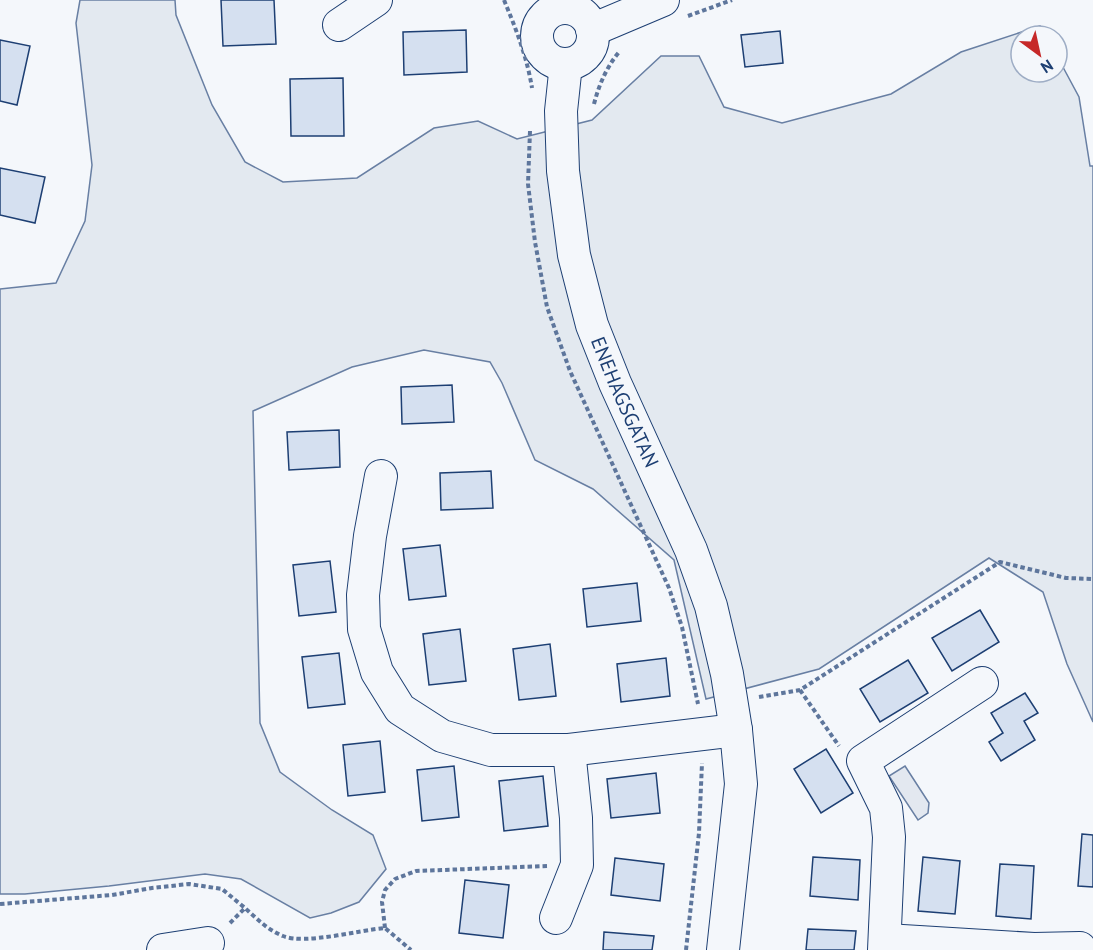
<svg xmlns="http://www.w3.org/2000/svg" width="1093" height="950" font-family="'PT Sans',sans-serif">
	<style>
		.green { fill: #e3e9f0; stroke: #687fa3; stroke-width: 1.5 }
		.parking { fill: #e3e8f0; stroke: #687fa3; stroke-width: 1.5 }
		.building { fill: #d5e0f0; stroke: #1d3f73; stroke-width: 1.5 }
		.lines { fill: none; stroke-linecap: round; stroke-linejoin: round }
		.minor-casing { stroke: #1d3f73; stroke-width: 34 }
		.path { stroke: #5e769c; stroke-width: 4; stroke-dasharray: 4.5 3; stroke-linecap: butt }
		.minor { stroke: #f4f7fb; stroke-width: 32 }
		.labels { text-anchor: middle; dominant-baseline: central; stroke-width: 4.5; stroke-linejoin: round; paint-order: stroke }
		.street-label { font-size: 20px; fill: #1d3f73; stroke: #f4f7fb }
	</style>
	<rect width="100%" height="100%" fill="#f4f7fb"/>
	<!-- green -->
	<path class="green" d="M80,0H175L176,15L212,105L245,162L283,182L357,178L434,128L478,121L517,139L592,120L661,56H699L724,107L782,123L891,94L961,52L1040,26L1046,36H1021V72H1057V56L1079,97L1090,166H1093V722L1067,664L1043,592L989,558L819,669L706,699L674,560L593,489L535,460L502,383L490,362L424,350L352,367L253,411L260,723L280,772L332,810L373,835L386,869L359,902L331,913L310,918L241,879L205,874L109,886L25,894H0V289L56,283L85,221L92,165L76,23Z"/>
	<!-- parking -->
	<path class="parking" d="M905,766L929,803L928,813L918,820L889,776Z"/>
	<!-- building -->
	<g class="building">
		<path d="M221,0H274L276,44L223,46Z"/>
		<path d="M466,30L467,72L404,75L403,32Z"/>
		<path d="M780,31L783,63L745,67L741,35Z"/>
		<path d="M0,40L30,46L17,105L0,101Z"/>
		<path d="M343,78L344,136H291L290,79Z"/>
		<path d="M0,168L45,177L35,223L0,215Z"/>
		<path d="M452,385L454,422L402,424L401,387Z"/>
		<path d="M339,430L340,467L289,470L287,432Z"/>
		<path d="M491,471L493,508L441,510L440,473Z"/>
		<path d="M440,545L446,596L409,600L403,549Z"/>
		<path d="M330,561L336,612L299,616L293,565Z"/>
		<path d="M637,583L641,621L587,627L583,589Z"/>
		<path d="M980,610L999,642L952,671L932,638Z"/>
		<path d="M460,629L466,681L429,685L423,634Z"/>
		<path d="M550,644L556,696L519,700L513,649Z"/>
		<path d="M339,653L345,704L308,708L302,657Z"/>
		<path d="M666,658L670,696L621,702L617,664Z"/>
		<path d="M908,660L928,693L880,722L860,689Z"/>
		<path d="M1025,693L1038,713L1024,721L1035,740L1001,761L989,742L1003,733L991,713Z"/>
		<path d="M380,741L385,792L348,796L343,745Z"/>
		<path d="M826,749L853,793L821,813L794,769Z"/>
		<path d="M454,766L459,817L422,821L417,770Z"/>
		<path d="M656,773L660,813L611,818L607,779Z"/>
		<path d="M543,776L548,826L504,831L499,781Z"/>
		<path d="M1082,834L1093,835V887L1078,886Z"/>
		<path d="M813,857L860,860L858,900L810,896Z"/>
		<path d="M923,857L960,861L955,914L918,911Z"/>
		<path d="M615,858L664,864L660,901L611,895Z"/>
		<path d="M1000,864L1034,866L1031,919L996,916Z"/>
		<path d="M465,880L509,885L503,938L459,933Z"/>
		<path d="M808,929L856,931L854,950H806Z"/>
		<path d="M604,932L654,936L652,950H603Z"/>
	</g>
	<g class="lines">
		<!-- minor casing -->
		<g class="minor-casing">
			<g id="minor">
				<circle cx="565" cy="36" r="28"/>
				<path d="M339,25L376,0"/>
				<path d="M592,30L663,0"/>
				<path id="s1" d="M566,64L561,111L563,171L574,255L592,325L615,383L691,550L711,606L727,674L736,730L741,784L723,950"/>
				<path d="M381,476L370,536L363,595L364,629L377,672L400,709L442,736L491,750H569L736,730"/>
				<path d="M556,918L577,865L576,818L569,750"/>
				<path d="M886,940L1034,949L1080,948"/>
				<path d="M163,950L208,943"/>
				<path d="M884,950L889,837L886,808L863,761L982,683"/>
			</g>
		</g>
		<!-- path -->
		<g class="path">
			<path d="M504,0C516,29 527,57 532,88"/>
			<path d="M688,16L732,0"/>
			<path d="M594,104C599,85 606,68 619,52"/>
			<path d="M530,131L528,184L535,242L547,307L570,371L669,588L682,627L698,704"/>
			<path d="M800,690L839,746"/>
			<path d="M759,697L800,690L1000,562L1066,578L1093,579"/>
			<path d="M0,904L112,895L152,888L189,884L222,889L245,908"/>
			<path d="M230,923L245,908C257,919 268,930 283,936C305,945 359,930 385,928L411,950"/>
			<path d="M385,928L382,902L385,890L395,879L416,871L547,866"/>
			<path d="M686,950L699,833L702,763"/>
		</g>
		<!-- minor -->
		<use href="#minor" class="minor"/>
	</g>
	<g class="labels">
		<!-- street labels -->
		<g class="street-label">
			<text stroke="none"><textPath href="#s1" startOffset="348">ENEHAGSGATAN</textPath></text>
		</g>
	</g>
	<!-- north arrow -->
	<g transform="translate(1039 54) rotate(147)"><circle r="28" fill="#f4f7fb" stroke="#9eadc5" stroke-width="1.5"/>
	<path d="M0-4.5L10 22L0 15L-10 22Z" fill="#c62828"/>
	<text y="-9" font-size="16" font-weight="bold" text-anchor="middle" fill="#1d3f73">N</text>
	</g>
</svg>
